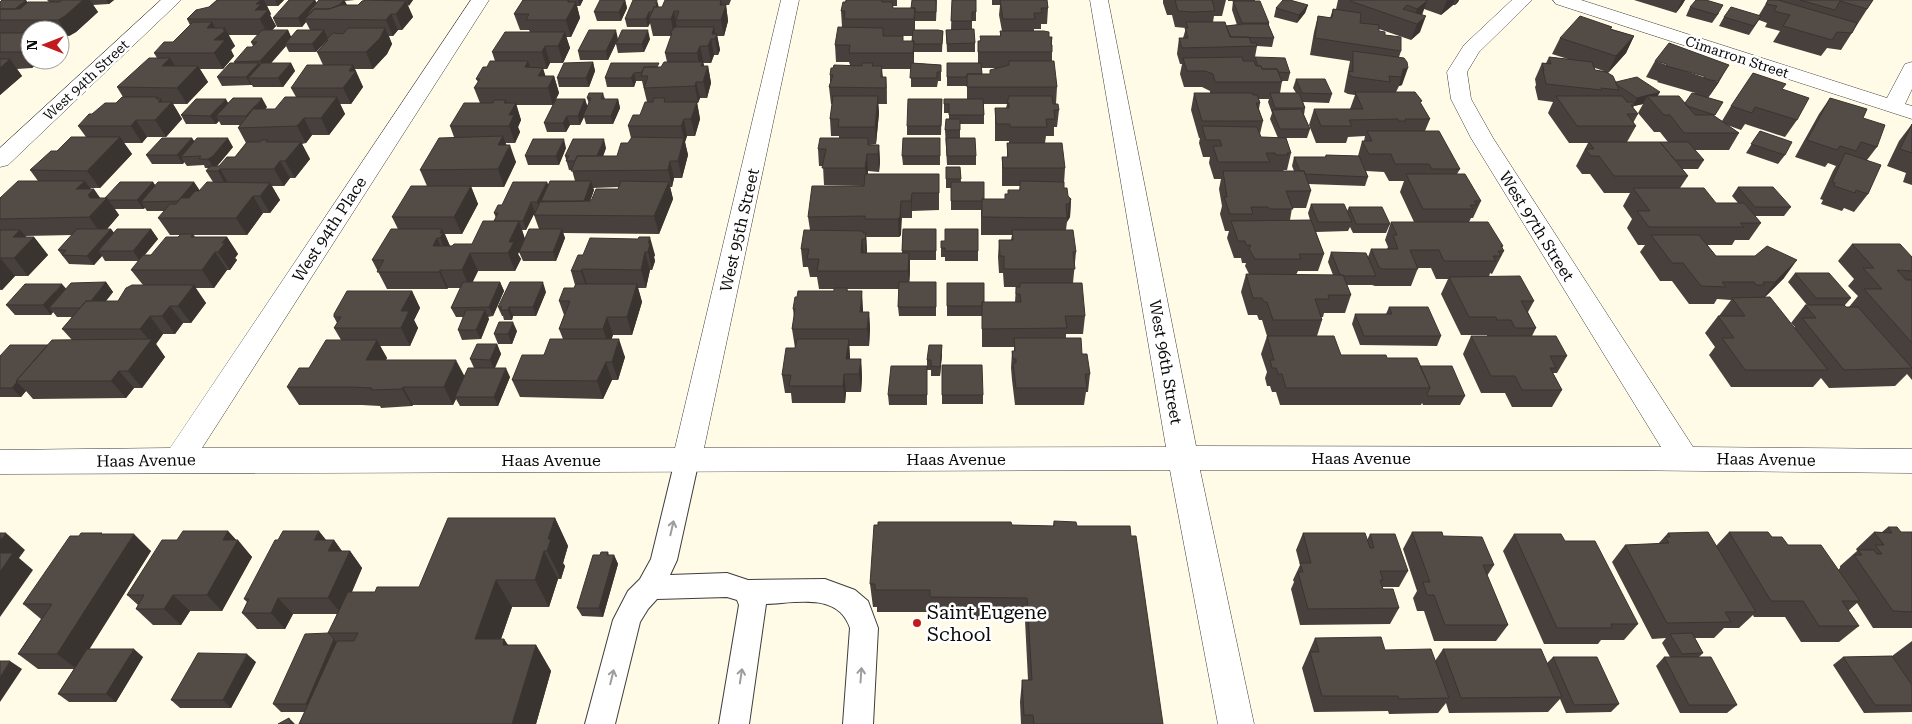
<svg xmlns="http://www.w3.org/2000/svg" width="1912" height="724" font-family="'Roboto Serif',serif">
	<rect width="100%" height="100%" fill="#fffbe7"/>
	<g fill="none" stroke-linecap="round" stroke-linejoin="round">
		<g stroke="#3d3d3d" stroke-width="2">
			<path id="service" d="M687,450L696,453L699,460L677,560L670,575L727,573L748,580L825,579L855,590L868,601L878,628L873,724H843L850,628C838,592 796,603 766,604L749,724H719L739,605L737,600L727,597L657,599L648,609L640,622L615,724H585L613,620L628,591L640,579L651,559L675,460L678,453Z"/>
		</g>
		<g stroke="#3d3d3d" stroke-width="1">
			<path id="minor" d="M161,0H181L8,165L0,167V148Z
				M471,0H489L202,448H675L781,0H799L704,448L1166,447L1090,0H1108L1196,446L1661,447L1471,138L1451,99L1447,72L1464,45L1512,0H1532L1479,52L1467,72L1471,99L1493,138L1693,447L1912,449V473L1607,470H1200L1254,724H1218L1170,470L0,474V450L170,448Z
				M1553,0H1581L1887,98L1905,64L1912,62V89L1905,104L1912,106V119L1556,4Z"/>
		</g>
		<use href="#service" fill="#fff" fill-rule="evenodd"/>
		<use href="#minor" fill="#fff" fill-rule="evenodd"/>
	</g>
	<path fill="#47403c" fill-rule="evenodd" d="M47,0H114L109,4L93,5L98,12L76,32L69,36H60V30H30V60H41L32,68L17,69L22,76L0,95V1L28,3L49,2Z
		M217,0H284L278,6H267L271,14L270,15L276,26L272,30H288L291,37L310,30L306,22L302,27H277L273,18L315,0L317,3L319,0H355L345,1L347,5H358L367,0H427H413L408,6L413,17L402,30H398L393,36H389L392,44L387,54L373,69H355L363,87L351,104H340L345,114L329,135H312L306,143L302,144L310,159L295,178H290L284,186H272L280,200L270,213H263L247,235H194L195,237H227L238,254L235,258L237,260L230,270H227L214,288H195L206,303L191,323H183L175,334H163L156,344L165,357L142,388H134L126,398L33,399L26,391L21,397H0V356L48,345L72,340L62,329L72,317H57L53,312L51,315H15L6,305L66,289L106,282L113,292L106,301H118L143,285L131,270L139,261H105L102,256L94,265L69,264L58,250L72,235L25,236L26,237H34L48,255L28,276H15L2,290H0V198L38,181L30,170L57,151L86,137L78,126L92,114L116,103L123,97L117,87L157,58L154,53L173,42L190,25L187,19L209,7ZM228,35H258L251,42L253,46L252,47L234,62L235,63L217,77L222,86L251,85H252L253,87H283L295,71L291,63H271L286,46L289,52H316L326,41L317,52L323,65L291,88L296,97L275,109H265L267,107L228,103L181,115L186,124H216L219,121L221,125H240L238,128L246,143L235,157L219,166H217L218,165L233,147L194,141L192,138L146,155L152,164H183L184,162L187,166L204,165L205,168H209L206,171L213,182L200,191L194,182L155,185L153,182L105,198H100L90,188H100L132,154L124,143H142L147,137H166L182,119L173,104H187L208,82L200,69H223L234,56L231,50L235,46ZM145,208L147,211H164L158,218L170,235H180L178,237L151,255H144L158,239L151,229L114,233L111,229H107L119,215L115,209H143Z
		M523,0H583L580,6H577L580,18L571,37H566L570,48L563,63H550L547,69H543L545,76H554L559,93L556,99H585L587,106L589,104L587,98L603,93L605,99H618L620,108L613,124H586L584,117L580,125H570L566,132H547L544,123L553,105H516L521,120L518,127L520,132L515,143H505L516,162L504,187H471L478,204L462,234H445L450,246L472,244L494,221L496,218L494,213L502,205L547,182L548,185L575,181L572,170H569L565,156L606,148L603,156H617L628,143L631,138L628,126L640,115L647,102L642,81H636L634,87H607L605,78L661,67L667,62L665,53L671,37V36H653L650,23L648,27H627L625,19L684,0H731L729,5H726L728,21L724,36H717L720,50L718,55H714L711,63H703L704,66H708L711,83L707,98H700L698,103H697L700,119L695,136H687L685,142L688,155L682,178H674L672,187H670L673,199L659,234L563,233L565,238L556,261H523L519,252L518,254L521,259L515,271H478L472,282H500L504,291L493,316L488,317L489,319L481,339L462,340L458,330L464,317H456L451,308L461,288H448L447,289H387L372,260L398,229L392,217L427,186L420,170L454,137L450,126L480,103L474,88L478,82L476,79L487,67L495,61L492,52L530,32L529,30H520L514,14ZM619,187L618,189L590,201L594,190L593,188ZM535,212L534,215L539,229L525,239L522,230H526Z
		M625,0L627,8L621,21H597L594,12Z
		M846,0H897V6H893V8H911L937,0L936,21H915V30L943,31L942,52H914V63L941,65V81H938L937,87H911V69H882L883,77H886L887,104H878L879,113L876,144H869L879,145L880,162L879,172L868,171V174H939V210L912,211V218H902L901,235L899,237H866V234L867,253H902L903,229H936V260H910V271L909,282H936V316H899L898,307L899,289H847L848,291L863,309V312H869L870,329L869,346H849L850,359H861L862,377L861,392H846L845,403H792L791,393H785L782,375L795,348L792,329L794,317L793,309L834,291V289H819L817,277H810L808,267H803L801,249L810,230L808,217L864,186L824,185L823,166H819L818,149L839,138V136H831L830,119L832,104H831L829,87L830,83V75L850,65L849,62H836L835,45L842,27L841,11ZM884,36H912V41H903V36Z
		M952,0H976V21H972V29L975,43V52H947L946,30H951Z
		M992,0H1047L1048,8L1047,24H1041V29H1034V31L1049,37H1052V61L1057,87L1056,104H1053L1059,110L1057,127H1054V136H1046L1045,143L1065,168L1064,184V188L1068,196L1071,199L1070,217L1067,222L1066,230L1076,252L1073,283L1085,316L1083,334H1066V338L1082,354L1090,374L1088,392H1086L1084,405H1015L1012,380L1011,368L1012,351H1014V347H982V316H947V283L984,302H1015L1016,287H1004L1003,273H999L998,257L999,240H1011L1012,235H981V210H951V188H946V167H960L961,182L984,199H1005V194H1008L1019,190L1020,186H1002V157H1007V143H1009V141H995V108H1006L1007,104H984V124H960V138L976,156V165H947L945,130L949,119V113H944V99H967V86H947V63H978V41L1000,36V31H1002L999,15L1000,5H992ZM982,68H995L990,74H982Z
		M1163,0H1226L1222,16H1214L1213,22L1226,26L1237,25L1232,10L1233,1L1269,23V26L1274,38L1272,47L1257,46L1255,57L1290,73L1288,81H1282L1280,93H1296L1293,88L1296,79L1332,94L1329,103L1303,102L1305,108L1304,115L1310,129L1307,138H1286L1291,153L1287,170H1284L1283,171H1294L1292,166L1294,157H1325L1326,155L1358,156L1362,141H1364L1365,136L1348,137L1346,143H1316L1309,125L1314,109H1350L1355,95L1348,94L1344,92L1350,61L1310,55L1314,32L1318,16L1330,18L1333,9H1336L1338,0H1459L1458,2L1455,5H1453L1441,15L1424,9L1422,15L1420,32L1411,40L1379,29V31L1385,35L1401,51L1399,57L1402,85L1399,86L1396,92L1421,104L1430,119L1425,131L1460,169L1457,174L1481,201L1473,218H1471L1469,222L1503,246L1502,248L1504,251L1492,274L1490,273L1489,277L1534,301L1528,312L1536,328L1532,336L1567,356L1557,373H1553L1562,390L1552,407H1512L1505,393H1481L1463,354L1471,336H1487V335H1461L1441,294L1448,279H1436L1431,268H1418L1411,286H1375L1372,285H1347L1351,295L1345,313H1324L1323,317H1321L1322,320L1317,336L1341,355L1387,358L1420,366L1465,396L1460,405H1423L1422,403L1421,405H1280L1276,392H1272L1270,386H1267L1265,378L1267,372L1261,354L1267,336L1262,320H1259L1257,315H1248L1241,292L1246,274H1249L1245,266L1246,263H1242L1241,258H1234L1227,238L1229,231H1225L1220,214L1222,206L1219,189L1221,179H1214L1209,163L1210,157H1203L1199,143L1200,138H1199L1191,110L1194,93H1210V91L1202,87H1184L1180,74L1182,64H1180L1177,54L1179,38H1183L1186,28L1175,27L1172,15H1167L1163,3ZM1259,99H1269L1268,102L1272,113L1270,119L1278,138L1261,137L1260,134L1263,121L1259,109L1260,103ZM1366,171L1384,172L1389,181H1404L1400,192L1414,222H1391L1385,240L1388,247L1387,249H1371L1368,257L1331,252L1328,262L1333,275H1296L1298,271H1318L1324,254L1316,232L1348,231L1350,227L1353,233H1386L1390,224L1349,207L1347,211L1311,204L1308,213L1310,220H1290L1292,208H1306L1311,191L1308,184L1365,186L1368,177Z
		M1228,0H1255V1H1228Z
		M1634,0H1685L1682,5L1676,13Z
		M1768,0H1873L1841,50L1827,48L1821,56L1773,42L1780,31L1765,27L1767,23L1759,20L1749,35L1719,26L1724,17L1759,15Z
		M1308,5L1305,13L1297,23L1274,17L1276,8Z
		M1690,7L1719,13L1712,23L1686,16Z
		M1612,27L1611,29L1634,36L1626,53L1608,73L1616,82L1658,96L1685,103L1695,93L1657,82L1658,81L1646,77L1655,61L1719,82L1708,98L1723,102L1714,116L1722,121L1731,106L1782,89L1797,120L1785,137L1745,124L1741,130L1727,125L1739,133L1729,150H1695L1704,160L1698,169H1682L1688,176L1680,188L1716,203H1738L1732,196L1738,187L1791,207L1784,216H1755L1761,223L1749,240H1735L1732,245H1707L1716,256L1784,278L1764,298L1794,328L1795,327L1791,323L1805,305H1807L1788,282L1795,273L1851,298L1845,305L1846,307H1850H1849L1858,296L1848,286L1854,279L1838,261L1852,244L1912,257V380L1907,374L1895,386L1829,388L1821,378L1813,387H1731L1709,355L1715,347L1705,333L1718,316H1719L1731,300L1717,299L1714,304H1689L1672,281H1660L1640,252L1645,245H1638L1627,228L1632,219L1623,206L1630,193H1604L1590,174H1582L1576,166L1588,143H1569L1548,113L1553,102L1538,100L1535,87L1536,85L1535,79L1542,63H1546L1549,57L1568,59L1552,54L1560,38ZM1595,68L1604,71L1595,70ZM1643,104L1638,113L1654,132H1660L1668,142H1627L1636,126L1633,123L1638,114L1633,108L1634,106Z
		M618,39L608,60H580L578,51Z
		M650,39L644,52L618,53L616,44Z
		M593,62L595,71L589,87H559L557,78Z
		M1830,98L1863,118L1877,147L1867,160L1868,194L1854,212L1844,208L1842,211L1821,204L1823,200L1820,199L1833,171L1836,166L1828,163L1825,167L1795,157L1819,114Z
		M942,99L941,135H907V126Z
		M1912,124V185L1903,182L1906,173L1887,166L1899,141Z
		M1760,131L1785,155L1778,164L1746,153Z
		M940,138V165H903L902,156Z
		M566,148L559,165H528L525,156Z
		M638,239L655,255L654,257L655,261L652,270H650L646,288H638L642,302L632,335H613L611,339L625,357L618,380H612L603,399L520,397L512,380L563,339L559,329L564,315L559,301L574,288L575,285L571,271L583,255Z
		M941,241L978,251V261H945V257H941Z
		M412,291L420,308L414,320L418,328L410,346H380L387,358L386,360L464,376L474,368L470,359L497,344L501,354L495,368L510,377L498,406H460L456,399L453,405H413L412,406L381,408L380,406L362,405H299L287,387L341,340L334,328L337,323L334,317Z
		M546,292L536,316H513L512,320H504L503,316H502L498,307Z
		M1389,307L1441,336L1437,346L1360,345L1352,324L1355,314H1386Z
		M517,331L512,344H498L494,334Z
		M942,354L940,376H931V370H927V405H889L888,395L927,366V360Z
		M942,365L983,395V404H942Z
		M555,518L568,546L563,563L565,566L561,579H558L549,607H512L501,639H504L508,645H536L551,671L536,724H299L305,712H281L273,704L329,633L337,614H293L285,629H257L242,613L247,602L244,599L327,540H334L342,551H350L362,568L352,592H375L419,587Z
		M1054,521L1077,526L1163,724H1021L1020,702L1022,680H1028L1025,620H931V612H877V607H873L870,584L1012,525L1053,526Z
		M1888,527L1901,532H1912V628H1873L1857,603L1848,611L1859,626L1839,642H1801L1785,617H1754L1753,615L1739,628H1724L1714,638H1695L1703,653L1699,657L1737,705L1727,713H1680L1656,666L1664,657H1670L1662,643L1666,638L1652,639L1612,562L1625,545L1658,544L1668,533L1716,546L1729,532L1772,537L1838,570L1840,568V566L1857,551L1856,549L1874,532H1882Z
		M228,531L252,557L222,611H190L181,625H153L136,609L138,605L127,595L177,540Z
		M1412,532L1443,536L1494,565L1487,576L1508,625L1496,641H1434L1424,611H1417L1413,598L1417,591L1403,549Z
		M1303,533L1367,540L1370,534L1408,571L1399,587H1382L1383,589L1399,608L1390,624L1300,625L1291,589L1294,582L1293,580L1300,565L1296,550Z
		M104,534L151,551L89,649L143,657L116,702H69L58,694L74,669H38L18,654L41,619L23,604L79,536Z
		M1514,534L1565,541L1638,624L1624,640H1601L1598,644H1544L1503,551Z
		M608,552L609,555H614L618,564L603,617L582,616L577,608L600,555Z
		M1315,638L1385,650L1435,661L1443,649L1547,663L1553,657L1619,704L1611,712L1566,713L1560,699L1548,712L1449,713L1446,703L1438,713L1389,714L1388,711L1314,712L1302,668Z
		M1912,641V712L1864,713L1833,665L1843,657L1892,656Z
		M256,662L231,708H180L171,700Z"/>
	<path fill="#3a3431" d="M26,0L32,8L12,11Z
		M83,0H90L98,12L76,32L69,36L58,20Z
		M106,0H114L109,4Z
		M261,0H264L271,14L270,15L276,26L268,35L255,10L256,4Z
		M275,0H284L278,6Z
		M315,0L319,8L308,13L310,17L305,19L306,22L302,27L298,18Z
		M344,0L348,8L333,13Z
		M407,0H413L409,6Z
		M568,0H569L572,9L576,2L580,18L571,37L566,20Z
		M578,0H583L580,6Z
		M625,0L627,8L621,21L619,12Z
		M657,0L659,8L653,12Z
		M721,0L723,12L726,5L728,21L724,36L721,20L720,5Z
		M1447,0H1455L1453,5L1441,15Z
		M1457,0H1459L1458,2L1455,5Z
		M1682,0H1685L1682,5L1676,13Z
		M406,1L413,17L402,30L396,14Z
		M1427,1L1421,17L1413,22L1417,9Z
		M1308,5L1305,13L1297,23L1299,15Z
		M915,8V36L914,19Z
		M674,11L677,28L674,36L671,19Z
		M649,12L650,19H649L650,23L648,27L646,19Z
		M391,14L398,30L393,36L386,20Z
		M1426,16L1420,32L1411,40L1417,24Z
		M212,22L219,35L225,28L235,46L231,50L234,56L223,69L214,53L207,28Z
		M51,25L55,30H46Z
		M714,27L716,36L717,34L720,50L718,55L715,39L712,34Z
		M385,28L392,44L387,54L373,69L366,52Z
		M288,30L292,39L285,44L286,46L265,70L260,61Z
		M324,30L328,39L326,40V41L316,52L312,44Z
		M616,30L618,39L608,60L606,51Z
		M648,30L650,39L644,52L642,44Z
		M565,32L570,48L563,63L558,46Z
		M1634,36L1626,53L1608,73L1616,56Z
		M711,39L714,55L711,63L708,46Z
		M914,41V69L913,53Z
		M30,43V60H41L32,68L20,52Z
		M545,46L550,63L547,69L542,52Z
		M700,46L706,75L708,66L711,83L707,98L697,53Z
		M170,58L180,74L162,66Z
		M10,59L22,76L0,95V68Z
		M528,61L534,78L525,67Z
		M593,62L595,71L589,87L586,78Z
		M259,63L263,72L248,78L252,85H251L246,77Z
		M291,63L295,71L283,87L278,78Z
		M353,65L363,87L351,104L343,88L349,71Z
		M1729,65L1719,82L1708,98L1718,81Z
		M198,66L208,82L187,104L177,88Z
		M543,68L548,84L538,76Z
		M1408,68L1402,85L1399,86L1401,77L1403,69Z
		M634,73L636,81L634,87L631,78Z
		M554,76L559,93L553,105L548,88Z
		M886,77L887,94V104L886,88Z
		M696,82L700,98L698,103L695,86Z
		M1660,92L1655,101L1647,96L1643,104L1634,106L1635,105H1633L1637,98Z
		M878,96L879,113L876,144L875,127Z
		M158,97L159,100L161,99L166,108L172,102L182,119L166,137L155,120L156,99Z
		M337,97L345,114L329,135L321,118Z
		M262,98L267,107L251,125L246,116Z
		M226,99L231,108L216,116L219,121L216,124L210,116Z
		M585,99L588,108L583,116L584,117L580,125L578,116Z
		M618,99L620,108L613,124L611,116Z
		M506,100L510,113L516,103L521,120L518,127L520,132L515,143L509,126L504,103Z
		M697,102L700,119L695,136L691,119Z
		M567,116L570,125L566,132L563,123Z
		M304,118L312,135L306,143L297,126Z
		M684,119L687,136L685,142L688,155L682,178L678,161L684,139L681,126Z
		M136,120L147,137L142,143L131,126Z
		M503,136L508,149L510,145L516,162L504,187L498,169V145Z
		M120,137L132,154L100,188L87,171Z
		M192,138L198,147L181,157L184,162L183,164L177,155Z
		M228,138L233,147L218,165L214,168L208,159Z
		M564,139L566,148L559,165L556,156Z
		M604,139L606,148L600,165L597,156Z
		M301,142L310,159L295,178L285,161Z
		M879,145L880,162L879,172L878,154Z
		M867,154L868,171L867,185L865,168Z
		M280,161L290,178L284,186L274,169Z
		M670,161L674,178L672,187L668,170Z
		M220,169L230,186L228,189L218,171Z
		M85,181L92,191L94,189L103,202L107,198L119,215L102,235L89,217L76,189Z
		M591,181L594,190L587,210L584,201Z
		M153,182L159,191L141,202L145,208L143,209L137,200Z
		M194,182L200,191L184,210L178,201Z
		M547,182L550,191L541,212L537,202Z
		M669,182L673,199L659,234L654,216Z
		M270,183L280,200L270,213L260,196Z
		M471,186L478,204L462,234L454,217Z
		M912,193V218L911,201Z
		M253,196L263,213L247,235L236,218Z
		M1071,199L1070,217L1067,222L1069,204Z
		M901,201V235L899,237L898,219Z
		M531,202L535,212L526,230L523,221Z
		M519,221L525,239L518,254L521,259L515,271L508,253L509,242Z
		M111,229L118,238L98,251L102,256L94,265L87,256Z
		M151,229L158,239L140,261L133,251Z
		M442,229L450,246L448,256L440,238V233Z
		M562,229L565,238L556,261L553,252Z
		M20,230L30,241L34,237L48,255L28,276L14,258L13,237Z
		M866,233L867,251L866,256L865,239Z
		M227,237L238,254L235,258L237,260L230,270L218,252L222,243Z
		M650,237L655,255L654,257L655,261L652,270L648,252V243Z
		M437,238L445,256L433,246Z
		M862,239L864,256L861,253Z
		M215,252L227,270L214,288L202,270Z
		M645,252L650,270L646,288L641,270Z
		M470,253L478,271L470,288L462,270Z
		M909,253L910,271L909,289L908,271Z
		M0,258L15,276L2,290L0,287Z
		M1797,260L1784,278L1762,300L1775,282Z
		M582,269L588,287L587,289L581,271Z
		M440,270L448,288L447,289L439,272Z
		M106,282L113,292L93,317L85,308Z
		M500,282L504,291L493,316L489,307Z
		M543,282L546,292L536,316L533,307Z
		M62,284L70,293L49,308L53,312L51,315L43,305Z
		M637,284L642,302L632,335L627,317Z
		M194,285L206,303L191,323L178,306Z
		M412,291L420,308L414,320L418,328L410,346L401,328V311Z
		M862,291L863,309L862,329L860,312Z
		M170,306L183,323L175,334L162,316Z
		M509,307L513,316L512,320L508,310Z
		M485,310L489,319L481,339L476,330Z
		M869,312L870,329L869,346L867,329Z
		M150,316L163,334L156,344L165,357L142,388L128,371L150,341L140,329Z
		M607,317L613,335L609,347L603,329Z
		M513,322L517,331L512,344L508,334Z
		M619,339L625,357L618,380L612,362Z
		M849,339L850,357L849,374L846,359Z
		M377,340L387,358L376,377L366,360Z
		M497,344L501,354L494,369L490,360Z
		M942,345V354L940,376V367Z
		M861,359L862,377L861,392L859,374Z
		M456,360L465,377L455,397L456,399L453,405L444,387Z
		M606,362L612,380L603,399L597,381Z
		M506,368L510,377L498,406L494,397Z
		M119,371L134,388L126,398L111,381Z
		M844,374L846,392L845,403L843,386Z
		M17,382L26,391L21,397L12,388Z
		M403,387L413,405L412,406L402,389Z
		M555,518L568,546L563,563L565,566L561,579L547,551L548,539Z
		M228,531L237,541L238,540L252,557L222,611L207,595L223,540Z
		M319,531L331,546L334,540L346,557L341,568L314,540Z
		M6,533L25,550L19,558L33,570L0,617V540Z
		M134,534L151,551L77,669L57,654Z
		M350,551L362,568L342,614L328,598Z
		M544,551L558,579L549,607L535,580Z
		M614,555L618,564L603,617L599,608Z
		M496,580L512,607L492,665L475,639Z
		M173,595L190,611L181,625L164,609Z
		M278,598L293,614L285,629L271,613Z
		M334,639L341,648L314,712L306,704Z
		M504,639L521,665L503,645Z
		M536,645L551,671L536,724H512Z
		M134,649L143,657L116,702L106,694Z
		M247,654L256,662L231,708L223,700Z
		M10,661L22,669L0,702V677Z
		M289,718L295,724H291Z"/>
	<path fill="#534b46" stroke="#3a3431" d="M2,0H26L15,9H0V2Z
		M62,0H83L65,16L58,20H0V9H20L28,2H59Z
		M217,0H261L256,4H261L255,10H268L260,19H187L196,10L209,7Z
		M289,0H315L298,18H273Z
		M319,0H344L339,5L329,9H314L311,13H308Z
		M367,0L406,1L396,14H391L386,20L305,19L314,9H329L341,5H358L362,1Z
		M523,0H568V2H576L566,20H526L529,14H514Z
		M600,0H625L619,12H594Z
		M633,0H657L652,12H649L646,19H625Z
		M665,0H721L720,5H726L721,20H676L679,11H674L671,19H649L654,7H662Z
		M846,0H882V2H892L893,8H915L914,19H844L845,11H841L843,2H846Z
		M912,0H936V12H915V8H911Z
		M952,0H976V12H972V21H951Z
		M1000,0H1047L1048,8H1041L1042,13H1034L1035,19H1003Z
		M1175,0H1212L1215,11L1193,12L1178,11Z
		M1283,0H1290L1308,5L1299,15L1276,8Z
		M1351,0H1425L1427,1L1417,9L1407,5L1403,9L1426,16L1417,24L1350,1Z
		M1696,0H1706L1723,5L1717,15L1690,7Z
		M1768,0H1778L1857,23L1852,33L1837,32L1832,40L1783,26L1790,15L1774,11L1777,6L1766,4Z
		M1800,0H1873L1867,9L1840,1L1835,10Z
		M1233,1H1260L1269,23H1242Z
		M1731,7L1761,16L1754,26L1724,17Z
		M1333,9L1361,13L1360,23L1379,25V31L1385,32V35L1401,37V51L1315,38L1318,16L1332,18Z
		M1580,16L1612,27L1610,29L1634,36L1616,56L1560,38Z
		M193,22H212L207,28H225L223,30H226L214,40H225L214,53H154L164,42H173Z
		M1186,22H1225L1230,37H1249L1251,43H1256L1257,46L1182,48L1179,38H1188L1185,28H1188Z
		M1243,24H1268L1274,38L1231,37L1226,26Z
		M31,25H51L46,30H30V43L20,52H0V33H22Z
		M675,27H714L712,34H717L715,39H711L708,46H700L697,53H665L672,33H670Z
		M838,27L883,28V36H903V41H914L913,53H849L850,45H835Z
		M348,28H385L380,38L366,52H317L328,40H326L333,33L343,34Z
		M974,29L975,43L947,44L946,30Z
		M262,30H288L260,61L234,62L247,47H252L257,42H251Z
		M297,30H324L312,44H285Z
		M589,30H616L606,51H578Z
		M622,30H648L642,44H616Z
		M913,30H938L943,31L942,44H914V41H912Z
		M1000,31H1044L1049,32V37H1052L1051,45H1052V52H978V41H981L980,36H1001Z
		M505,32H565L558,46H545L542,52H492Z
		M1669,43L1729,65L1718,81L1710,80L1704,78V76L1666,66L1667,64L1655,61Z
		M1353,51L1404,58L1407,62L1408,68L1403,69L1401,77L1389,76L1390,82L1353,77L1349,75V71L1353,72Z
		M1242,57L1243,61H1254L1256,66H1261L1262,69H1277L1282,82H1215L1213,74L1205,71H1187L1183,58Z
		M1255,57L1285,58L1290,73L1278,72L1277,69H1262L1261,66H1258Z
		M1549,57L1592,62L1595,70L1606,72L1613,76L1619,90L1601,88L1602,90L1546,84L1543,70L1544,71L1542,63L1551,64Z
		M149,58H170L162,66H198L177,88L117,87Z
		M0,59H10L0,68Z
		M490,61H528L525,67L543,68L538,76H554L548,88H474L480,79H476L483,67H487Z
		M1009,61H1054L1057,87H967V74H990V70L1009,65Z
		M593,62L586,78H557L564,63Z
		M664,62H703L701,66H708L703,82H696L695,86L644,88L648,76H641L644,67H661Z
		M230,63H259L246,77H217Z
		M262,63H291L278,78H248Z
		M611,63H659L657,67H644L642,72L634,73L631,78H605Z
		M862,63H873L872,66H882L881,77H886V88L829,87L833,75H830L831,68H833L834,65L862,66Z
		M911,63L941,65V72H937V78H910Z
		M947,63H981L982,74H967V77H947Z
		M307,65H353L349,71H356L343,88H291Z
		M1753,73L1786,84L1782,89L1809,98L1797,120L1755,107L1752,113L1731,106Z
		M1637,77L1660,92L1637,98L1616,84V82Z
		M1296,79H1325L1332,94L1302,93Z
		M1355,92H1415L1422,101L1420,102L1430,119H1405L1406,121H1399L1398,119L1349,120L1352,126H1321L1314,109H1363Z
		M589,93H603L601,99H618L611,116H583L591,98H587Z
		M1194,93H1252L1253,95H1257L1260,103H1256L1263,121H1202Z
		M1270,93H1299L1305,108H1275Z
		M1692,93L1723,102L1715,115L1687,106L1685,103Z
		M833,96H878L875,127H838L839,119H830Z
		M1009,96H1052L1053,104H1058L1059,110H1054L1055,119H1046L1047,127H1010V124H996L995,108H1009V103H1007Z
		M1556,96H1622L1627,102H1632L1635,105H1631L1638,114H1627L1636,126H1577Z
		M1647,96H1679L1695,115H1713L1739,133H1684L1670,115H1664Z
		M122,97H158L156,99H161L158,102H172L155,120H136L131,126H78L89,114H92L105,103H116Z
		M285,97H337L321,118H304L297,126L238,128L253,109H275Z
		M233,98H262L246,116H216Z
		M654,98H665L664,102H697L691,119H684L681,126H628L633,115H640L645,102H653Z
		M1830,98L1867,109L1863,118L1885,125L1877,147L1861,142L1856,151L1840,146L1837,150L1807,140Z
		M196,99H226L210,116L181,115Z
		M556,99H585L578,116H567L563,123H544Z
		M908,99H942L941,126H907Z
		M944,99H983L984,115H949V104H944Z
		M494,100H506L504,103H516L509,115H514L509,126H450L464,103H493Z
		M1301,109L1310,129H1280L1272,110Z
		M946,119H960V130H945Z
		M1912,124V153L1900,149Z
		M1202,126L1257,127L1261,137L1286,138L1291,153H1287L1288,155H1276L1275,153H1266L1270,162H1218L1213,146H1222L1220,140H1206Z
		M1367,131H1439L1460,169H1432L1429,164H1395L1391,154H1369L1362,141H1372Z
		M1760,131L1792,142L1785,155L1751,144Z
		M503,136L498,145H510L498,169L420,170L439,138Z
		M71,137H120L87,171L30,170L51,151H57Z
		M632,137L684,138L678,161H670L668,170L571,171L577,156H617L621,143H628Z
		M162,138H192L177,155H146Z
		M197,138H228L213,156L208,159H199L201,156L181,157Z
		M820,138H868V145H879L878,154H867L865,168H822L826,149H818Z
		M903,138H940V156H902Z
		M946,138H975L976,156H947Z
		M533,139H564L556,156H525Z
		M573,139H604L597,156H577L575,161H566L569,156H565Z
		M261,140H268L266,142H301L285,161H280L274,169H220L218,171H206L210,166H219L227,157H235L247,142H260Z
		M1589,142H1660L1688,176H1614L1599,156H1591L1585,149H1594Z
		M1660,142H1688L1704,160H1675Z
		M1007,143H1062L1065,168H1003L1002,157H1008Z
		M1845,153L1881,165L1868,194L1856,190L1855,193L1834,186L1835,183L1832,182Z
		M1326,155L1359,156L1368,177L1305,174L1304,171H1300L1294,157H1326Z
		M946,167H960L961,179H946Z
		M1223,171H1304L1311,191H1286L1293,209H1269L1268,207H1251L1253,214H1230L1224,197H1227Z
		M865,174H939V193H912L911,201H901L900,217L898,219H865V216L808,217L812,186H864Z
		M1406,174H1465L1481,201H1474L1477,205H1470L1473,209H1423Z
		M18,181H85L76,189H94L88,195L90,198H107L89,217L0,219V198Z
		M550,181H591L584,201H541Z
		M621,181L669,182L654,216L534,215L540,202L591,201L596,189H618Z
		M1020,181L1064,182V188H1067L1068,196L1071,199L1069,204H1066L1067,218L982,217V199H1005V194H1008V190H1020Z
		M120,182H153L137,200H108L107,198H105Z
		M158,182H194L178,201L141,202Z
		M207,182L270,183L260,196H253L236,218H158L170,204H176L181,198H189L195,191H199Z
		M513,182H547L537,202H531L523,221H494L498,213H494L498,205H502Z
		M951,182H984V199H982V201H951Z
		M411,186H471L454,217H392Z
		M1738,187H1773L1791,207H1755Z
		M1633,188H1704L1716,203H1744L1761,223H1740L1744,227H1649L1637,211H1650Z
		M1311,204H1344L1352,222H1318Z
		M1349,207H1382L1390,224H1356Z
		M1311,220L1324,254H1299L1301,259H1255L1249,249L1251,245H1246L1245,241H1238L1231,221Z
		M483,221H519L509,242H514L508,253H470L462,270H440L439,272H377L384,260H372L391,229H442L440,233H443L440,238H437L433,246H452L454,244H472Z
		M1391,222H1488L1503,246H1501L1504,251H1498L1501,256H1493L1496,261H1444L1439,250H1410L1418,269H1382L1379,267L1371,249H1398L1393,235H1397Z
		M77,229H111L87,256L62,255L66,250H58Z
		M117,229H151L133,251H98Z
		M529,229H562L553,252H519Z
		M903,229H936V251H902Z
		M945,229H978V251H945V248H941V241H945Z
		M0,230H20L13,237H34L14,258H0Z
		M804,230L863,231V233H866L865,239H862L861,253H909L908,271H817L819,259H807L809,249H801Z
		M1012,230H1073L1076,252H1073L1075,269H1004V256H1000L999,240H1013Z
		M181,234H193L191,237H227L222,243H225L218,252H215L202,270H131L143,255H151L166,237H178Z
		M1651,235H1699L1716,256H1755L1767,246L1797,260L1775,282H1763L1764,285H1756L1754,282H1722L1726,287L1701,286L1683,263H1672Z
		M639,237H650L648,243H650L648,252H645L641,270L582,269L581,271H571L578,255H583L590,238L638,239Z
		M1852,244H1900L1912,257V271L1897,270L1906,280H1912V343L1864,289H1882L1863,268H1874Z
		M1331,252L1366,253L1376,276H1344L1343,275H1340Z
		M1795,273H1829L1851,298H1816Z
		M1246,274L1343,275L1351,295H1328L1329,299H1315L1322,320H1273L1267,302H1264L1262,298H1253Z
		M1520,276L1534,301H1521L1536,328H1515L1511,320H1497L1496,317H1469L1449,277Z
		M106,282L91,301H86L80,308H49L71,283Z
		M463,282H500L489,307L451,308Z
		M510,282H543L533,307H509L508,310H500L502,307H498Z
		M899,282H936V307H898Z
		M947,283H984V302H982V306H947Z
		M1020,283H1082L1085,316H1065L1067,328L982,329V302H1021L1020,294H1016V287H1020Z
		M25,284H62L43,305H6Z
		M576,284H637L627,317H607L603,329H559L570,301H559L564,288H574Z
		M132,285H194L178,306H170L162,316H150L140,329H62L86,301H118L126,288Z
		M834,288H847V291H862L860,312H869L867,329H792L795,309H793L795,297H797L798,291H834Z
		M347,291H412L401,311H409L401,328H334L341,317H334V314Z
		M1770,297L1828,370H1745L1722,338H1734L1718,316H1745L1732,298Z
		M1805,305H1844L1846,307H1858L1912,368L1844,370L1802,318H1816Z
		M1389,307H1428L1441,336H1364L1355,314H1392Z
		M466,310H485L476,330H458Z
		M499,322H513L508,334H494Z
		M1267,336H1334L1341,355H1386L1387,358H1417L1430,388H1286L1282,374H1278L1276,368H1272L1270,360H1274Z
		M1471,336H1556L1567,356H1550L1556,368H1550L1562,390H1522L1515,376H1491Z
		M1014,338H1081L1082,354H1087L1090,374H1085L1087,388H1016L1013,363H1016V359H1013L1012,351H1015Z
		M152,339L128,371H119L111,381H16L52,340Z
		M550,339H619L612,362H606L597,381L512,380L522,355H544Z
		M797,339H849L846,359H861L859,374H844L843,386H789L791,375H782L786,348H795Z
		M326,340H377L366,360H456L444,387H403L402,389L371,390L372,388L351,387H287L299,368H309Z
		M477,344H497L490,360L470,359Z
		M10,345H48L16,381L17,382L12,388H0V356Z
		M929,345H942L940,367L931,366V360H927Z
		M942,365H982L983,395H942Z
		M891,366H927V395H888Z
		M1420,366H1452L1465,396H1428L1427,394L1430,388Z
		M468,368H506L494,397H455Z
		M448,518H555L548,539H551L547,551H544L535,580H496L475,639H504L503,645H536L512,724H299L337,641H354L358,633H328L348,592H375L377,587H419Z
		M1054,521L1076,522L1077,526H1130L1131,536H1136L1163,724H1034L1033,715H1024L1022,680H1032L1027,598L930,597V590H875V584H870L874,525H878V522H1011L1012,525L1054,526Z
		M1888,527H1897L1901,532H1912V612L1893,611L1854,555H1862L1858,550H1874L1877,554H1882L1875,545H1884L1874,532L1892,533Z
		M183,531H228L223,540H238L207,595H173L164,609H136L144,595H127L162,540H177Z
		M283,531H319L314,540H334L328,551H350L328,598H278L271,613H242L249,599H244L275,540H278Z
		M1412,532H1442L1443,536L1482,537L1494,565H1483L1508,625H1445L1434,595H1427L1423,582H1430Z
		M1708,532L1756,612H1725L1731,622L1667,623L1625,545L1669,543L1665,537H1670L1668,533Z
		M1729,532H1768L1772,537H1782L1788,545H1821L1860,601H1842L1859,626H1819L1803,601H1771Z
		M0,533H6L0,540Z
		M81,533H102L101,534H134L57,654H18L52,604H23L70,536H79Z
		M1303,533H1365L1370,548H1374L1370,534H1395L1408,571H1380L1383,580H1380L1383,589H1393L1399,608L1308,609L1298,572H1303L1300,563H1311Z
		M1514,534H1561L1565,541H1595L1638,624H1611L1612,628H1557Z
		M601,552H608L607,555H614L599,608H577L593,555H600Z
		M0,553H13L0,572Z
		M329,633L334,639L306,704H273L305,634Z
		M1692,633L1703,653L1682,654L1670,634Z
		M1381,637L1385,650L1431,649L1449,698L1399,699L1398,696H1322L1310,652H1319L1315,638Z
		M87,649H134L106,694H58Z
		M1443,649H1541L1562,697L1461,698Z
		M198,653L247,654L223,700H171Z
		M1892,656L1912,685V705H1875L1843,657Z
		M1553,657H1597L1619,704L1574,705Z
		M1664,657H1711L1737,705H1689Z
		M0,661H10L0,677Z
		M289,718L291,724H278Z"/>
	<defs><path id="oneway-shaft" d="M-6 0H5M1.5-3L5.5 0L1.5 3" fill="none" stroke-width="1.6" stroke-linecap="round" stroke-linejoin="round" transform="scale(1.25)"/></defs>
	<g stroke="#9d9d9d">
		<use href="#oneway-shaft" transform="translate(672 528) rotate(-77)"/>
		<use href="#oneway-shaft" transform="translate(861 675) rotate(-86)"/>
		<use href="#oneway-shaft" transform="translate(741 676) rotate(-81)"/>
		<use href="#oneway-shaft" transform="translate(612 677) rotate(-76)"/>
	</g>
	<circle fill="#c11b1e" stroke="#fff" stroke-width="2" cx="917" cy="623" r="5"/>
	<g text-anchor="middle" stroke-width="5" stroke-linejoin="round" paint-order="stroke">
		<g font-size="14" fill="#0a0a0a" stroke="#fff">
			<text transform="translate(1737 57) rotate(18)" y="5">Cimarron Street</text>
			<text transform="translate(86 80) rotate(-43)" y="5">West 94th Street</text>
		</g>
		<g font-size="16" fill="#0a0a0a" stroke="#fff">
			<text transform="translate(1537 226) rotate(58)" y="6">West 97th Street</text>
			<text transform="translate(329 229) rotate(-57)" y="6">West 94th Place</text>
			<text transform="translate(739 230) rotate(-77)" y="6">West 95th Street</text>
			<text transform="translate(1166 362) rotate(80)" y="6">West 96th Street</text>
			<text x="1361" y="464">Haas Avenue</text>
			<text x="956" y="465">Haas Avenue</text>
			<text transform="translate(1766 459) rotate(1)" y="6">Haas Avenue</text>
			<text transform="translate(146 460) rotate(-1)" y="6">Haas Avenue</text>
			<text x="551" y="466">Haas Avenue</text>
		</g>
		<g font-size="19" fill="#0a0a0a" stroke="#fff" text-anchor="start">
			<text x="927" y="619">Saint Eugene<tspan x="927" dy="22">School</tspan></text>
		</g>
	</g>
	<g transform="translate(45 45) rotate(270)"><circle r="24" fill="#ffffff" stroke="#9d9d9d"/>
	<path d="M0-4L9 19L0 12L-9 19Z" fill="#c11b1e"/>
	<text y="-8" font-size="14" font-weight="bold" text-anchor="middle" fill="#0a0a0a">N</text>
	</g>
</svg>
